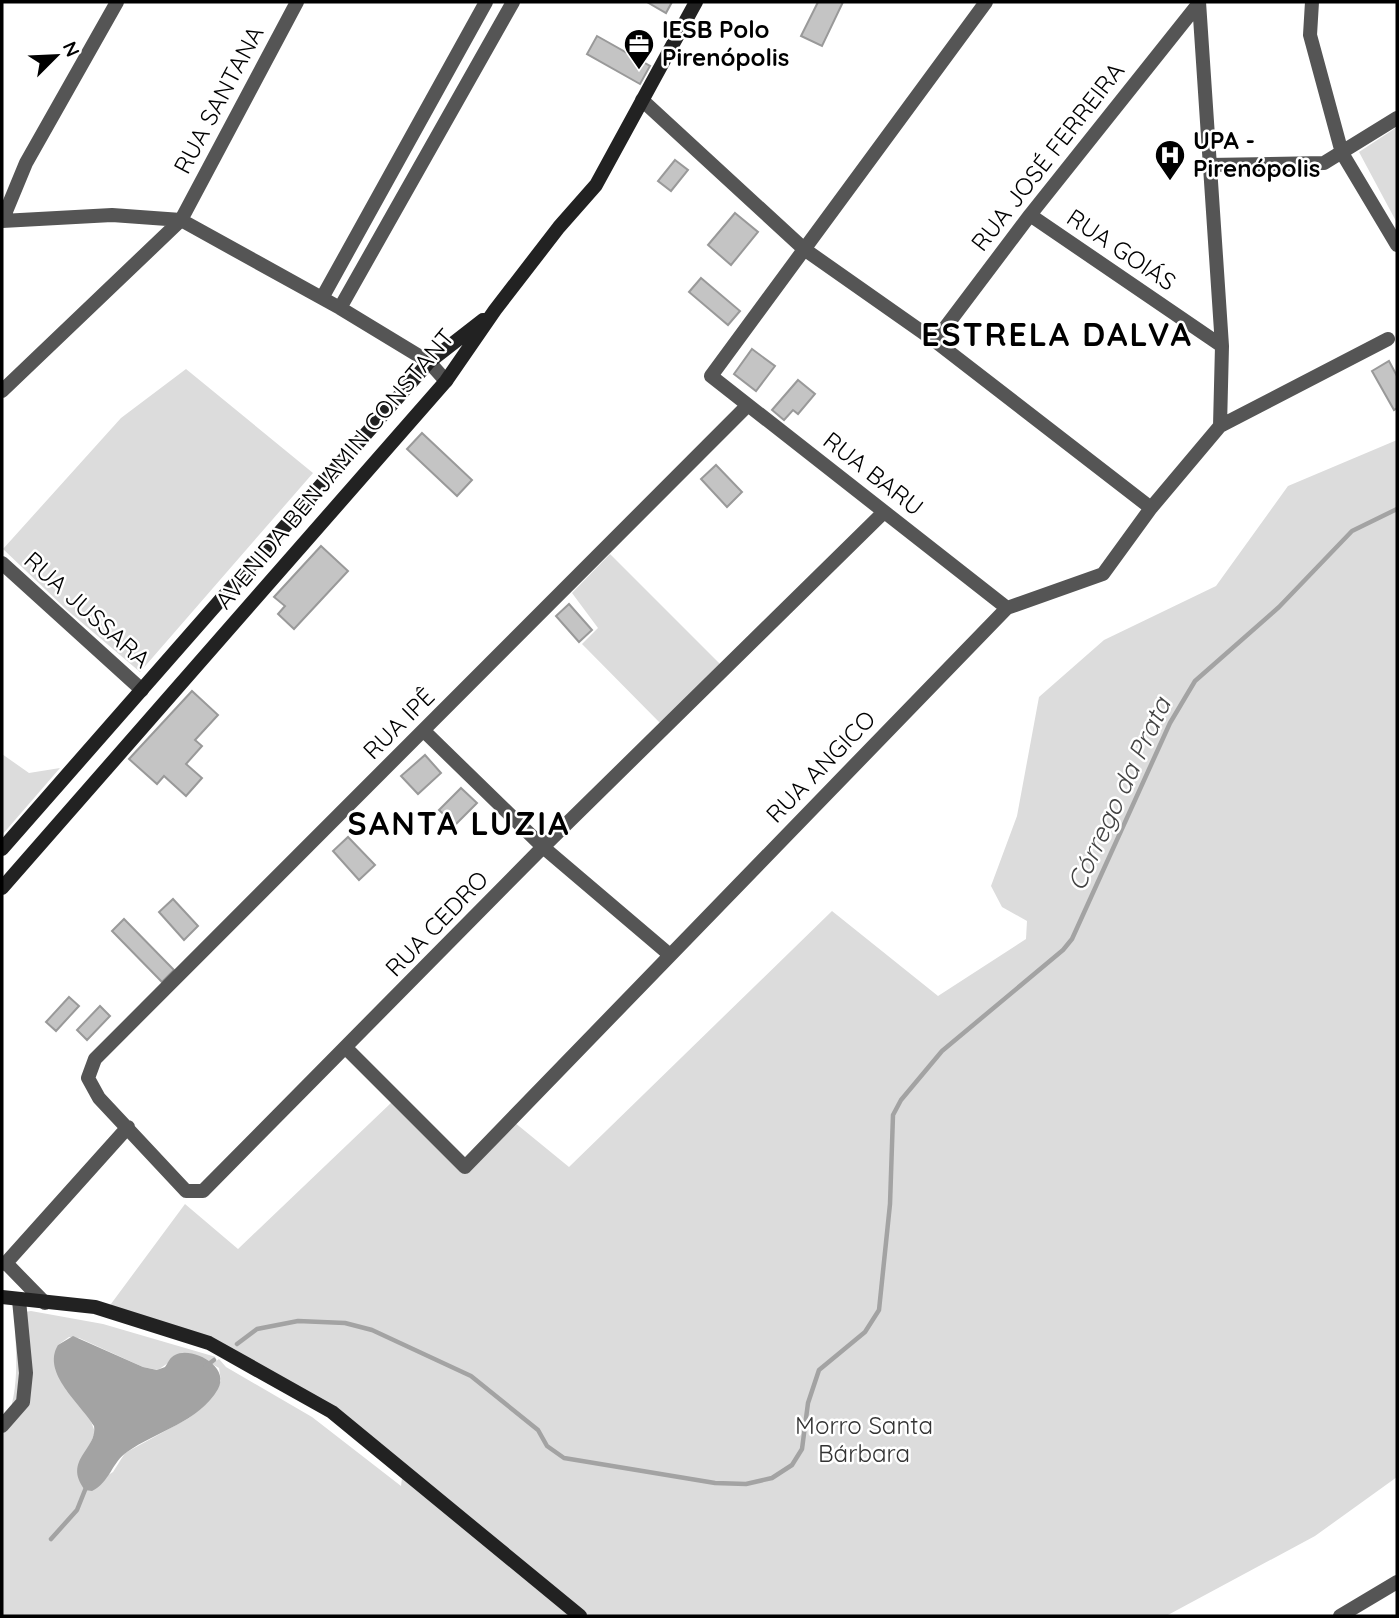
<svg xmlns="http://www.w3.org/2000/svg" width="1399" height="1618" font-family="Quicksand,sans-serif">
	<rect width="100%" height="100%" fill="#fff"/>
	<path fill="#dcdcdc" d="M1397,127V223L1359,152Z
		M186,369L313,473L140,672L67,610L3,549L121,418Z
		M1397,440V1477L1315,1536L1166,1616H2V1429C15,1407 17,1378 16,1352C16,1338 13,1325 19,1313L31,1311L103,1324L216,1357L209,1362L182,1353L158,1370L143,1367L79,1338L69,1337L58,1345L62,1383L90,1419L95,1432L78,1475L85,1490L113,1472L125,1453L189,1418L206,1404L221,1381L219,1368L212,1364L219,1359L226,1367L312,1417L401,1486L403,1470L332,1411L204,1338L108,1308L185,1204L238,1249L392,1102L466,1171L514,1122L569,1167L832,911L938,996L1026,939L1027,921L1002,907L991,886L1017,816L1039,697L1104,640L1216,586L1288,486Z
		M610,554L721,665L663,726L582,644L598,628L572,593Z
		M2,754L29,773L60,768L2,835Z"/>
	<path fill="#a3a3a3" d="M73,1336L143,1367L157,1370L165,1367C168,1363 170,1357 175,1355C191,1346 231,1366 218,1389C199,1422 157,1431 127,1452C112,1462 110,1482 92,1491L85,1490C62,1460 98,1449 94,1426C81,1404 41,1373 58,1345Z"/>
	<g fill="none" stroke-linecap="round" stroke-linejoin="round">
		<path stroke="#a3a3a3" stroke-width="4.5" d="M237,1344L257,1329L298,1321L345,1323L372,1330L471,1376L538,1430L547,1446L564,1458L715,1483L746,1484L772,1478L792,1465L802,1449L808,1403L819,1370L865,1332L879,1310L890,1204L893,1115L901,1100L942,1051L1063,950L1072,939L1170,723L1195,681L1279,607L1352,531L1397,509
			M206,1366L214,1360
			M51,1539L77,1510L87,1485"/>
	</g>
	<path fill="#c4c4c4" stroke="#999" stroke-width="2" d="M647,2H672L666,13Z
		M818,2H843L822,46L801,36Z
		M597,36L650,66L640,84L587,54Z
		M675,160L688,170L671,191L658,181Z
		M735,213L758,232L731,265L708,245Z
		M701,278L740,311L728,325L689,292Z
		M752,349L775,366L756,391L734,374Z
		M1389,361L1397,376V408L1394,410L1372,371Z
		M798,380L815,394L798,414L793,410L784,420L772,410Z
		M422,433L472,480L457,496L407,449Z
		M716,465L742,492L727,507L701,479Z
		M321,546L348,571L294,629L278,614L285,606L274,597Z
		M569,604L592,630L579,642L556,616Z
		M192,691L218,715L195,740L202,746L186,764L202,778L186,796L164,776L157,784L129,759Z
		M425,755L441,773L418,794L401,776Z
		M461,788L477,803L455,825L439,810Z
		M348,837L375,865L359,880L333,851Z
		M173,899L198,926L184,940L159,912Z
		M124,919L174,970L162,982L112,931Z
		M69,997L79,1006L56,1031L46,1022Z
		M100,1006L110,1016L87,1040L77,1030Z"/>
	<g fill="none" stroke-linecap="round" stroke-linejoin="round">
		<path stroke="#555" stroke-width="14" d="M117,2L26,163L2,221L112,215L181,220L340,308L429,362L446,381
			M986,2L711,376L1007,608
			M1199,2L1222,346L1220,426
			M1312,2L1310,35L1342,153L1397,245
			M642,100L804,249L935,341L1151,508
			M1209,165L1324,163L1397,118
			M1030,215L1222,346
			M322,298L486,2
			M340,308L513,2
			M935,341L1030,215L1199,3
			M2,391L181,220L297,2
			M748,405L95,1059L88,1078L99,1098L186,1191H203L543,847L884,512
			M2,563L142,690
			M424,731L543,847L670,955
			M347,1049L465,1167L1007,608L1103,574L1151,508L1220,426L1388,339
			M6,1263L45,1303
			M2,1264L6,1263L128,1127
			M2,1426L23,1402L26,1373L19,1300
			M1340,1616L1397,1582"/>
		<path stroke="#222" stroke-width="14" d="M2,849L429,362L483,320
			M2,888L446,381L495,310L559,227L596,185L696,2
			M2,1297L95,1307L209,1343L332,1412L580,1616"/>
	</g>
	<defs>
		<g id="office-pin" transform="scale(1.575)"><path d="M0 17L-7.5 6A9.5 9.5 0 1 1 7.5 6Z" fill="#000" stroke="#fff"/><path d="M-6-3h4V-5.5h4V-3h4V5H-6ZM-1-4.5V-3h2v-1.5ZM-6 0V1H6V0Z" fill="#fff"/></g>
		<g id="hospital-pin" transform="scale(1.575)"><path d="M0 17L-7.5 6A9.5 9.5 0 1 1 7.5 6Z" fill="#000" stroke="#fff"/><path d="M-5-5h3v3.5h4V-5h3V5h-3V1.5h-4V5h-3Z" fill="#fff"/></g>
	</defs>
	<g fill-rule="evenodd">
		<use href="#office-pin" x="639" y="44"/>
		<use href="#hospital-pin" x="1170" y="155"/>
	</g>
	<g text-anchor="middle" stroke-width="5" stroke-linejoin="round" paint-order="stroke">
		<g font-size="24" font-weight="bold" fill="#000" stroke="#fff" text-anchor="start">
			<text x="662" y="38">IESB Polo<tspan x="662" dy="28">Pirenópolis</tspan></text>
			<text x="1193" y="149">UPA -<tspan x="1193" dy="28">Pirenópolis</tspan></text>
		</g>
		<g font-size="24" fill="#000" stroke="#fff">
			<text transform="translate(219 100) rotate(-62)" y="8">RUA SANTANA</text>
			<text transform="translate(1048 157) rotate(-52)" y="8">RUA JOSÉ FERREIRA</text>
			<text transform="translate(1121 250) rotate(34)" y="8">RUA GOIÁS</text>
			<text transform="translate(335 469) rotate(-50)" y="8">AVENIDA BENJAMIN CONSTANT</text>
			<text transform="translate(873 474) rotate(38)" y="8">RUA BARU</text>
			<text transform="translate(87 610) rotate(42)" y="8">RUA JUSSARA</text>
			<text transform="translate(399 724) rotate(-45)" y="8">RUA IPÊ</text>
			<text transform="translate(821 767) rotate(-46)" y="8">RUA ANGICO</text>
			<text transform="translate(437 924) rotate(-46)" y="8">RUA CEDRO</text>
		</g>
		<g font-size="24" fill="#333" stroke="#fff">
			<text x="864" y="1434">Morro Santa<tspan x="864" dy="28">Bárbara</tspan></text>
		</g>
		<g font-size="26" font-style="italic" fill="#444" stroke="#fff">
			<text transform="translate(1119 794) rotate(-65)" y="9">Córrego da Prata</text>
		</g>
		<g font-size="32" font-weight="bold" letter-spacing="2" fill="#000" stroke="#fff">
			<text x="1057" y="346">ESTRELA DALVA</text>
			<text x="459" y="835">SANTA LUZIA</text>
		</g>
	</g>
	<rect width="1399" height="1618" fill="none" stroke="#000000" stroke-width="7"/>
	<g transform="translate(56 56) rotate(66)" stroke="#ffffff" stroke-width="5" paint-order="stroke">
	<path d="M0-5L12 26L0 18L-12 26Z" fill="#000000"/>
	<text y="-10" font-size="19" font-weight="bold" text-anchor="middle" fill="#000000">N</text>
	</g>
</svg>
